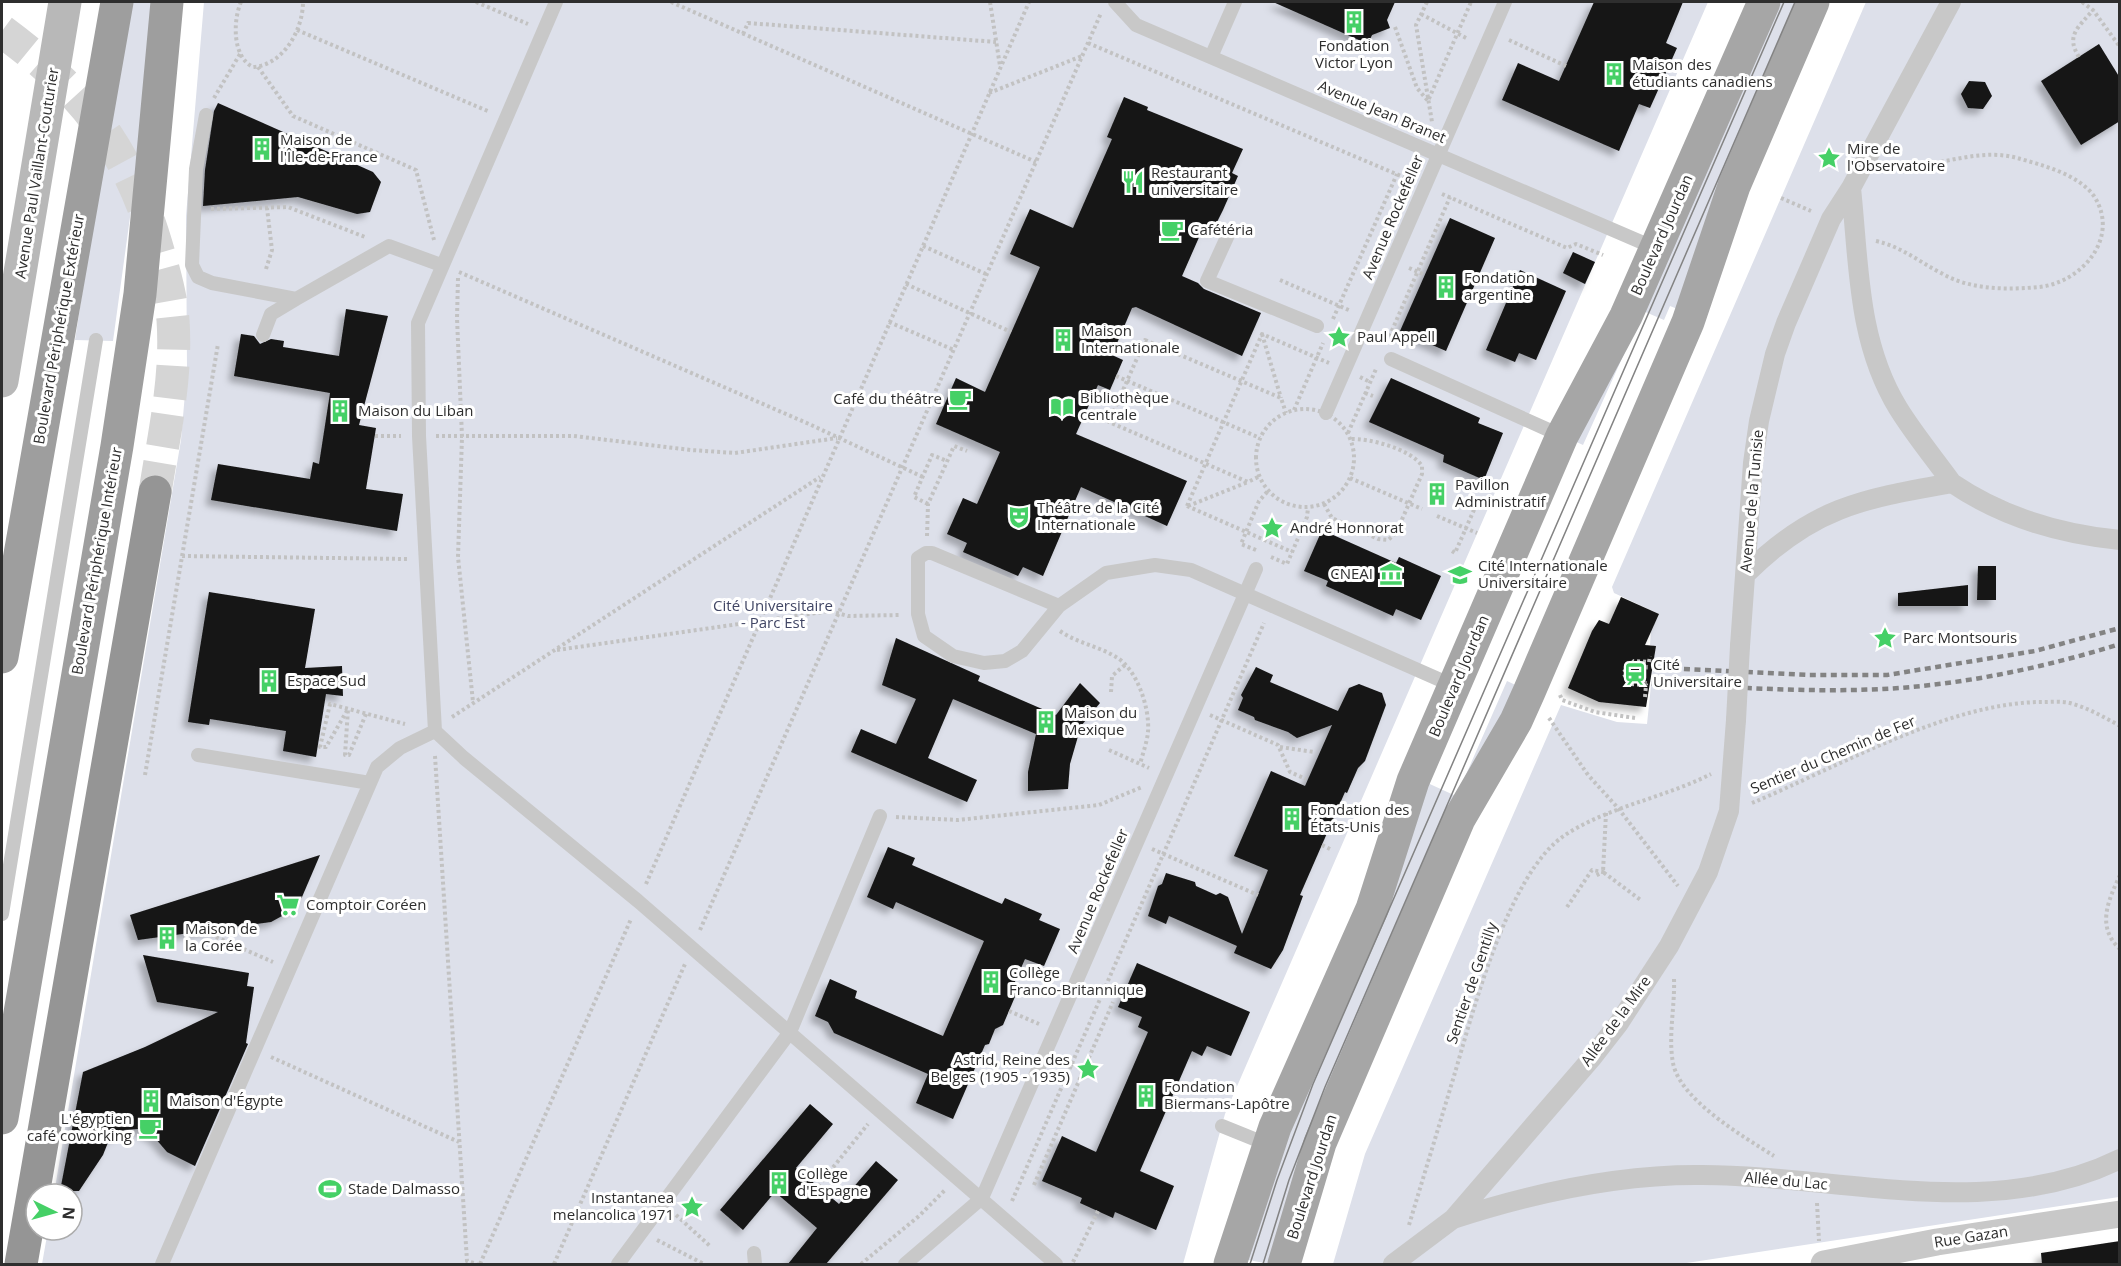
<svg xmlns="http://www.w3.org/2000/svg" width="2121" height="1266" font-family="'Open Sans',sans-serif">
	<defs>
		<filter id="shadow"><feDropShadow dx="-5.5" dy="5.5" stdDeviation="3" flood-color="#0004"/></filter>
	</defs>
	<rect width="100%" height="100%" fill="#fff"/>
	<path fill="#dde0ea" d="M133,2H153L138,159L113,341L75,340L113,93Z
		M204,2H1708L1225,1114L1183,1264H42L48,1230H72V1194H54L181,440L187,370L186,216Z
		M1777,2H1802L1685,312L1670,306L1664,320L1643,311Z
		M1866,2H2119V1197L1680,1264H1333L1365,1154L1561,705L1617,722L1647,724L1655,647L1650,645L1651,631L1659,614L1614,593L1612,587Z
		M1633,334L1583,445L1568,438Z
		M1507,681L1522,688L1457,795Z
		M1421,780L1456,796L1270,1264L1243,1259Z"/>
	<path fill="#151515" filter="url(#shadow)" d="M1273,2H1395L1387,20L1390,28L1372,35L1368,44Z
		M1594,2H1683L1666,43L1677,48L1650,108L1639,104L1619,151L1502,100L1518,63L1559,81Z
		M2099,44L2120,78V121L2081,145L2041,81Z
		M1969,81L1985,82L1992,96L1983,109L1968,108L1961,94Z
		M1124,97L1148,107L1147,110L1243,149L1232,173L1238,176L1223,210L1213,230L1204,226L1182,276L1198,283L1204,289L1261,313L1242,356L1136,307L1132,308L1112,355L1123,360L1110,390L1098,385L1076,434L1187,481L1167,526L1081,487L1043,576L1023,567L1018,576L963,552L967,543L947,534L963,498L977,504L1000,452L936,424L956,378L985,392L1040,267L1010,254L1030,209L1073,228L1112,139L1107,137Z
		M218,103L373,172L381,182L370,212L357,214L298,197L203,206L205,170L214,111Z
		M1450,218L1495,238L1446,351L1400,331Z
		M1573,252L1595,262L1585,284L1563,273Z
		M1520,270L1566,291L1536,360L1519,353L1515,362L1486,350Z
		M346,309L388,316L359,425L376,428L366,489L403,494L397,531L211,500L218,464L310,479L313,462L319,464L330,393L234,376L241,334L254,336L260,344L271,339L284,341L283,347L339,356Z
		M1391,378L1480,418L1478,423L1503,433L1484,480L1443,462L1444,455L1369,422Z
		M1322,530L1396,563L1399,557L1441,576L1421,620L1396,609L1393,616L1326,586L1328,581L1304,571Z
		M1978,566H1996V600H1977Z
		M1968,585V606H1898V593Z
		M209,592L315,609L305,668L342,666L343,696L326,694L316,757L283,751L286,731L210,719L209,725L188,722Z
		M1621,597L1659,614L1645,645L1656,646L1646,707L1599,702L1568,688L1592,631L1599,620L1609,624Z
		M896,638L980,676L978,681L1056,715L1080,683L1100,703L1081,726L1070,764L1068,789L1028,791V772L1036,734L953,699L928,758L977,780L967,802L851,752L861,729L896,744L916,699L882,685Z
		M1256,667L1273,675L1270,682L1338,711L1349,688L1359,684L1382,693L1386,705L1365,761L1358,768L1347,793L1345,792L1300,895L1303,896L1283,950L1271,969L1234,953L1237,946L1169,916L1166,924L1148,916L1158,886L1162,884L1166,873L1195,882L1196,886L1216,895L1220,893L1228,897L1242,934L1268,870L1234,856L1271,771L1305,786L1332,725L1297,738L1288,732L1255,720L1254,717L1238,710L1243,698L1241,695Z
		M888,847L915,858L912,865L1002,904L1005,898L1042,914L1039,920L1060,929L1044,966L1025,959L1014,984L1017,992L1003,1025L995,1029L989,1044L985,1045L953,1119L916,1103L928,1074L834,1033L828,1022L815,1016L830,979L857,991L855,998L943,1036L984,941L896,902L893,909L867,897Z
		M320,855L302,897L293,910L271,922L138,940L130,915Z
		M143,955L249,973L247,986L254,987L246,1043L248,1044L195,1166L167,1152L155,1138L138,1129L124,1130L109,1140L103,1155L79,1191H60L83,1072L145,1047L218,1012L157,1002Z
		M1137,963L1250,1012L1231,1056L1207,1046L1202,1056L1192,1051L1140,1171L1174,1186L1156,1230L1115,1212L1113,1218L1080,1203L1082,1198L1042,1181L1062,1136L1096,1152L1148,1032L1138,1027L1142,1017L1118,1007Z
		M810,1104L833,1124L796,1168L839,1204L876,1161L898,1180L826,1264H788L817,1228L775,1192L743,1230L720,1210Z
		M2120,1241V1264H2042L2041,1253Z"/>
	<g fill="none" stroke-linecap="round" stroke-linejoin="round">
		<path stroke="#d5d5d5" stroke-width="33" stroke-dasharray="33 16" stroke-linecap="butt" d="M2,31C83,91 127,147 156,244C163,268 171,295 173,320C177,377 164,435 155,492"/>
		<path stroke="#c2c2c2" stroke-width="4" stroke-dasharray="3 3" stroke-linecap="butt" d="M241,2C233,20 232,57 253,67C284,65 303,29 303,2
			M476,2L528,24
			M671,2L1036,162
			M990,2L1000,66
			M1427,2L1416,25L1432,122
			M2082,2L2093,10L2120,47
			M1421,14L1468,39
			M1395,27L1417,88L1428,101L1471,2
			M297,30L490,112
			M743,34L748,23L996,42
			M1509,40L1566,66
			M1088,43L1408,179
			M2079,57C2065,35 2079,27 2093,10
			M258,67L293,116L416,170L434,240
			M989,93L1082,56
			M214,98L240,54
			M1442,194L1567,248L1576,244L1603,255
			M1781,198L1811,211
			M211,209L288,207L365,237
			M1876,241C1902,247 1918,261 1941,273C1970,290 2006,290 2039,287C2081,283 2121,238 2094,196C2078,174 2042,165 2017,158C1973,146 1932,172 1887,165
			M923,246L986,274
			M1409,268L1425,275
			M266,269L272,250L267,208
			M459,272L809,424L923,477
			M458,278L457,318L462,437L458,557L473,702
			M1280,280L1351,311
			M906,284L1011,332
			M1333,319L1397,174
			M889,322L954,350
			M1262,334L1281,398
			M1387,342L1450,197
			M1116,376L1260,438
			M1360,377L1370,382
			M1365,393L1373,396
			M1256 458a49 49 0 1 1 98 0a49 49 0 1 1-98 0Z
			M1294,410L1323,343
			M1348,433L1376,369
			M375,436H401
			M436,436H574L691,450L735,453L837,438
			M1258,477L1248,482L1109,422L1145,340L1281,398L1286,413
			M1350,478L1422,509
			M928,504L914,497L932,455L947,461
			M1324,504L1332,518L1378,539L1388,540L1396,533L1422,474V466C1411,449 1369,438 1350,439
			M1187,506L1262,334L1329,363
			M1187,506L1292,552
			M1188,506L1248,482
			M1437,516L1477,533
			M927,536L928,504L954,446L967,451
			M1256,550L1241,544L1259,501L1268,491
			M1452,551L1455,553L1477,503L1474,502
			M182,556L407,559
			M1271,557L1287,564L1307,517L1308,508
			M1060,631C1077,643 1098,646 1116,657C1137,669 1150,708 1148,732C1147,742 1143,753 1140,764
			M557,650L830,611L848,616L900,615
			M1111,692L1112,676L1126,664
			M1560,695L1562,700L1595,712L1635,718
			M1645,697L1646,685L1631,684L1623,673L1634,661L1649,662L1650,656
			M366,714L349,755H345L348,709L326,747H320L330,704L405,724
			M1210,715L1278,745L1290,772L1306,779
			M452,717L820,477
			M1549,718L1588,775L1618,808L1678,886
			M1280,747L1314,752
			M1109,750L1149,768
			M435,756L467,1261L477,1264
			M145,775L218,344
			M1752,803C1838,767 1949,702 2043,702C2052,702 2062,701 2070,703C2088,708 2104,717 2120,726
			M1606,813L1603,872L1642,901
			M896,817L958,820L1099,805L1142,787
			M1322,845L1330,849
			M1152,849L1258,895
			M2120,875C2108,901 2096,927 2120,949
			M646,884L1029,2
			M1567,907L1592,870L1603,872L1595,876
			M700,930L1101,13
			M205,932L273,962
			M1674,979C1675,1007 1668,1036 1673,1063C1680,1100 1744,1137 1774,1156
			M1009,1011L1039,1024
			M271,1057L459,1142
			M1060,1059L1083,1069
			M1034,1185L1113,1002
			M818,1186L868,1124
			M1012,1201L1264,623
			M1817,1203L1819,1241
			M676,1215L711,1247
			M1409,1225C1424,1175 1439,1126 1454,1076C1473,1012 1508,873 1565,835C1610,806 1664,798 1711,774
			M657,1240L704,1264
			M1073,1262L1098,1211
			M480,1264L631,919
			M554,1264L685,964
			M861,1264L919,1216L945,1190"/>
		<path stroke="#c8c8c8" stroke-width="14" d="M556,2L418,323L419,436L435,731L464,758L638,901L1056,1264
			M1115,2L1136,25L1655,248
			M1211,57L1235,2
			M206,115L196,169L192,265L198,277L212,283L296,299L389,246L441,265
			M1228,235L1207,281L1317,326
			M263,335L271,314L296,299
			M1391,359L1562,436
			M1326,413L1505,2
			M1059,606L932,553H926L918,558V614L924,636L953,656L984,663L1005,661L1022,651L1059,606L1106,573L1155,565L1191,570L1454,686
			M198,755L370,783
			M2,914L96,340
			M1222,1126L1269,1145
			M754,1253L755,1264
			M162,1264L377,767L400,748L435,731
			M618,1264L790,1032L880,816
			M905,1264L982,1198L1256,569"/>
		<path stroke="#c8c8c8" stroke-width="20" d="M1851,188C1859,263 1857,341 1898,408C1914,434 1934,458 1952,483
			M1746,574C1813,507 1862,499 1952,483C2002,517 2059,534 2120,540
			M1740,646L1753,463L1759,421L1775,354L1786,323L1831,219L1851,188L1951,2
			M1453,1219C1533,1193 1617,1174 1702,1175C1839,1175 1990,1223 2120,1159
			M1393,1264L1453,1219L1591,1059L1619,1023L1669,946L1708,872L1729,811L1736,720"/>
		<path stroke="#c8c8c8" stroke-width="27" d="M1824,1264L1937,1242L2120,1214"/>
		<path stroke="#b8b8b8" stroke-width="33" d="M2,381L65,2"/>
		<path stroke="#a6a6a6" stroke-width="33" d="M1230,1264L1275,1127L1372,909L1413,781L1562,436L1626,316L1764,2
			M1284,1264L1320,1143L1459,819L1516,721L1529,692L1688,322L1734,186L1813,2"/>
		<path stroke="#9e9e9e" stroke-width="33" d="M2,657L117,2
			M2,1118L117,446L140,294L167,2"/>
		<path stroke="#959595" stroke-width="33" d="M21,1264L155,492"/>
		<path stroke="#838383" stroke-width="1.5" d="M1250,1264L1277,1180L1313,1084L1784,2
			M1263,1264L1289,1180L1325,1087L1795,2"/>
		<path stroke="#838383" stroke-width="4.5" stroke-dasharray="6 4.5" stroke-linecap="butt" d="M1642,667L1808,675H1887L2035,651L2120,628
			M1641,683C1721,686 1802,693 1882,689C1962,685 2043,668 2120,644"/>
		<path stroke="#c8c8c8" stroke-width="20" d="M1736,720L1740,646"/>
	</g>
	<defs>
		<g id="building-bare" transform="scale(1.8)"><path d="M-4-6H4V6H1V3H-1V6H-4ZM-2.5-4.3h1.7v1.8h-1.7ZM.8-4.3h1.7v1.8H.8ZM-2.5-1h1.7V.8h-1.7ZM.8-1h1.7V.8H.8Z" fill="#45d066" stroke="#fff" stroke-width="2.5" paint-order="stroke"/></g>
		<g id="sight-bare" transform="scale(1.8)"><path d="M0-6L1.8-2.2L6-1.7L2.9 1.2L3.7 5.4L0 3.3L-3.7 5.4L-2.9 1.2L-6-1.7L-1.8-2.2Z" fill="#45d066" stroke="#fff" stroke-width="2.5" paint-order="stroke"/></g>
		<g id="restaurant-bare" transform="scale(1.8)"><path d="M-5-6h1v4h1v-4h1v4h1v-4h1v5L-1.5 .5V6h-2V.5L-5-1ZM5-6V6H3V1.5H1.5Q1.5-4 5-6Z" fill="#45d066" stroke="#fff" stroke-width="2.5" paint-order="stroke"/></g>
		<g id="cafe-bare" transform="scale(1.8)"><path d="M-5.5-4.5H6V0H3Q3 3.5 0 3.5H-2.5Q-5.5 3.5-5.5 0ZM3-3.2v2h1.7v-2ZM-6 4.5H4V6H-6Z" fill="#45d066" stroke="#fff" stroke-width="2.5" paint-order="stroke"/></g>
		<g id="library-bare" transform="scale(1.8)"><path d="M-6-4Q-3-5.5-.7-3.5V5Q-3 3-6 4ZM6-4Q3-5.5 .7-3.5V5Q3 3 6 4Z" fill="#45d066" stroke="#fff" stroke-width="2.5" paint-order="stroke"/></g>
		<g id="theatre-bare" transform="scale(1.8)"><path d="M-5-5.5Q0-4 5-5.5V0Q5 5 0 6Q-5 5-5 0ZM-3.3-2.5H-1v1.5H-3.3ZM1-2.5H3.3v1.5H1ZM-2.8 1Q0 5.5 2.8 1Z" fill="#45d066" stroke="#fff" stroke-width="2.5" paint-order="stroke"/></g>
		<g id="museum-bare" transform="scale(1.8)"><path d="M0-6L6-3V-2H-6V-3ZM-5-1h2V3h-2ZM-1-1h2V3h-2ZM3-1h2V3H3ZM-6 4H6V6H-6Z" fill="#45d066" stroke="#fff" stroke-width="2.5" paint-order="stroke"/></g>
		<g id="university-bare" transform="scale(1.8)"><path d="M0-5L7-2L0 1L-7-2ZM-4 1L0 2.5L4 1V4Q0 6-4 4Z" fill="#45d066" stroke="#fff" stroke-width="2.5" paint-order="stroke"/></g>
		<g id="station-bare" transform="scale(1.8)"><path d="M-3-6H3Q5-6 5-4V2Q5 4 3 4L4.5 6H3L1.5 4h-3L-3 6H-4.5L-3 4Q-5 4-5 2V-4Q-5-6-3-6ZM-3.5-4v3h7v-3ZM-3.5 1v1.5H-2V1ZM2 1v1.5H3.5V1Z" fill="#45d066" stroke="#fff" stroke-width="2.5" paint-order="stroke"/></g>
		<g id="supermarket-bare" transform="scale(1.8)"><path d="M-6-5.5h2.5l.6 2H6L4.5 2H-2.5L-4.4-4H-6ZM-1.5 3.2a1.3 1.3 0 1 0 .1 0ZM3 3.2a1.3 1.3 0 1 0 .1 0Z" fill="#45d066" stroke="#fff" stroke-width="2.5" paint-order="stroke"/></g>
		<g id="stadium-bare" transform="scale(1.8)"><path d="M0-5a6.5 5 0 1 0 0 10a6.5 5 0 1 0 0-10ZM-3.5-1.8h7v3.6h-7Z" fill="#45d066" stroke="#fff" stroke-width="2.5" paint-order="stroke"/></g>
	</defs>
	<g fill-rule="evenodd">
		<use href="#building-bare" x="1354" y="22"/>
		<use href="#building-bare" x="1614" y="74"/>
		<use href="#building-bare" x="262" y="149"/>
		<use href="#sight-bare" x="1829" y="158"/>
		<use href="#restaurant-bare" x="1133" y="182"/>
		<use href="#cafe-bare" x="1172" y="230"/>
		<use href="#building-bare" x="1446" y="287"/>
		<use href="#sight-bare" x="1339" y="337"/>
		<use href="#building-bare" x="1063" y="340"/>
		<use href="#cafe-bare" x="960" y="399"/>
		<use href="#library-bare" x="1062" y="407"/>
		<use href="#building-bare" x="340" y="411"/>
		<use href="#building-bare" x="1437" y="494"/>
		<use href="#theatre-bare" x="1019" y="517"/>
		<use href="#sight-bare" x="1272" y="528"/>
		<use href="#museum-bare" x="1391" y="574"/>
		<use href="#university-bare" x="1460" y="575"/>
		<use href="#sight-bare" x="1885" y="638"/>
		<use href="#station-bare" x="1635" y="674"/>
		<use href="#building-bare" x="269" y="681"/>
		<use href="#building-bare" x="1046" y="722"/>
		<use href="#building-bare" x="1292" y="819"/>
		<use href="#supermarket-bare" x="288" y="905"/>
		<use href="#building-bare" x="167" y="938"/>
		<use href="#building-bare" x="991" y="982"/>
		<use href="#sight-bare" x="1088" y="1069"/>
		<use href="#building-bare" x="1146" y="1096"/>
		<use href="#building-bare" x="151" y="1101"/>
		<use href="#cafe-bare" x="150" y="1128"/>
		<use href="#building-bare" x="779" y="1183"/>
		<use href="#stadium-bare" x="330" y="1189"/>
		<use href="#sight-bare" x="692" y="1207"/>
	</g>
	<g text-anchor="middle" stroke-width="6" stroke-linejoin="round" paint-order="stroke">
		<g font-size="15" fill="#2e2e2e" stroke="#fff" text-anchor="start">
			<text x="1354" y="51" text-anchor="middle">Fondation<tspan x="1354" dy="17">Victor Lyon</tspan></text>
			<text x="1632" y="70">Maison des<tspan x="1632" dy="17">étudiants canadiens</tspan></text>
			<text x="280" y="145">Maison de<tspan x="280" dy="17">l'Île-de-France</tspan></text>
			<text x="1847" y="154">Mire de<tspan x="1847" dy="17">l'Observatoire</tspan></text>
			<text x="1151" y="178">Restaurant<tspan x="1151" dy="17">universitaire</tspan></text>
			<text x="1190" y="235">Cafétéria</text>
			<text x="1464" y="283">Fondation<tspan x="1464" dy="17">argentine</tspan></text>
			<text x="1081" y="336">Maison<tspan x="1081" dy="17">Internationale</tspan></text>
			<text x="1357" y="342">Paul Appell</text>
			<text x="1080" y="403">Bibliothèque<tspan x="1080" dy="17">centrale</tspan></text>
			<text x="942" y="404" text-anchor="end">Café du théâtre</text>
			<text x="358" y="416">Maison du Liban</text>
			<text x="1455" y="490">Pavillon<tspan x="1455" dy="17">Administratif</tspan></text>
			<text x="1037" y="513">Théâtre de la Cité<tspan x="1037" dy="17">Internationale</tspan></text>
			<text x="1290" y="533">André Honnorat</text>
			<text x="1478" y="571">Cité Internationale<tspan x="1478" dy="17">Universitaire</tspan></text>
			<text x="1373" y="579" text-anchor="end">CNEAI</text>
			<text x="1903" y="643">Parc Montsouris</text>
			<text x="1653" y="670">Cité<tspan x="1653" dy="17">Universitaire</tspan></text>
			<text x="287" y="686">Espace Sud</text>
			<text x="1064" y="718">Maison du<tspan x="1064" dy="17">Mexique</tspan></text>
			<text x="1310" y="815">Fondation des<tspan x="1310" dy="17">États-Unis</tspan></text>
			<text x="306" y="910">Comptoir Coréen</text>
			<text x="185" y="934">Maison de<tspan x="185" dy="17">la Corée</tspan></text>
			<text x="1009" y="978">Collège<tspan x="1009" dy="17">Franco-Britannique</tspan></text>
			<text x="1070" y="1065" text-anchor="end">Astrid, Reine des<tspan x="1070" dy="17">Belges (1905 - 1935)</tspan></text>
			<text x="1164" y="1092">Fondation<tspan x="1164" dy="17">Biermans-Lapôtre</tspan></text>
			<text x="169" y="1106">Maison d'Égypte</text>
			<text x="132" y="1124" text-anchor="end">L'égyptien<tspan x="132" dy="17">café coworking</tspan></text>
			<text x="797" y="1179">Collège<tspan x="797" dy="17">d'Espagne</tspan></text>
			<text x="348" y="1194">Stade Dalmasso</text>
			<text x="674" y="1203" text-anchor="end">Instantanea<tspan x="674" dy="17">melancolica 1971</tspan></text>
		</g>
		<g font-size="15" fill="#2e2e2e" stroke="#fff">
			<text transform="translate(1382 112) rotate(23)" y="5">Avenue Jean Branet</text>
			<text transform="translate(37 173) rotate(-81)" y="5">Avenue Paul Vaillant-Couturier</text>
			<text transform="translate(1393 217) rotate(-67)" y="5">Avenue Rockefeller</text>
			<text transform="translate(1662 235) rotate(-66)" y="5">Boulevard Jourdan</text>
			<text transform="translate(59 329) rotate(-80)" y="5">Boulevard Périphérique Extérieur</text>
			<text transform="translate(1752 501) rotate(-85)" y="5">Avenue de la Tunisie</text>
			<text transform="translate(97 561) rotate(-80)" y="5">Boulevard Périphérique Intérieur</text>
			<text transform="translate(1459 676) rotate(-67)" y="5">Boulevard Jourdan</text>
			<text transform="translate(1833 755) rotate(-23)" y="5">Sentier du Chemin de Fer</text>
			<text transform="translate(1098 891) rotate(-67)" y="5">Avenue Rockefeller</text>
			<text transform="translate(1472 983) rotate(-71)" y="5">Sentier de Gentilly</text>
			<text transform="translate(1616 1021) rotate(-54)" y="5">Allée de la Mire</text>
			<text transform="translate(1312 1177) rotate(-72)" y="5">Boulevard Jourdan</text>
			<text transform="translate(1786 1181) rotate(5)" y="5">Allée du Lac</text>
			<text transform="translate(1971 1237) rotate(-9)" y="5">Rue Gazan</text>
		</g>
		<g font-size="15" fill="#414664" stroke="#fff">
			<text x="773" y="611">Cité Universitaire<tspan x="773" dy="17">- Parc Est</tspan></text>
		</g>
	</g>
	<rect width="2121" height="1266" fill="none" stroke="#2e2e2e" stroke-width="6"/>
	<g transform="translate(54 1212) rotate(95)"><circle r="28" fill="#ffffff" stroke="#ababab" stroke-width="1.5"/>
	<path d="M0-4.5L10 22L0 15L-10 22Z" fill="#45d066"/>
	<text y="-9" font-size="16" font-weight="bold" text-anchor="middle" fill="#2e2e2e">N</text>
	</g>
</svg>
